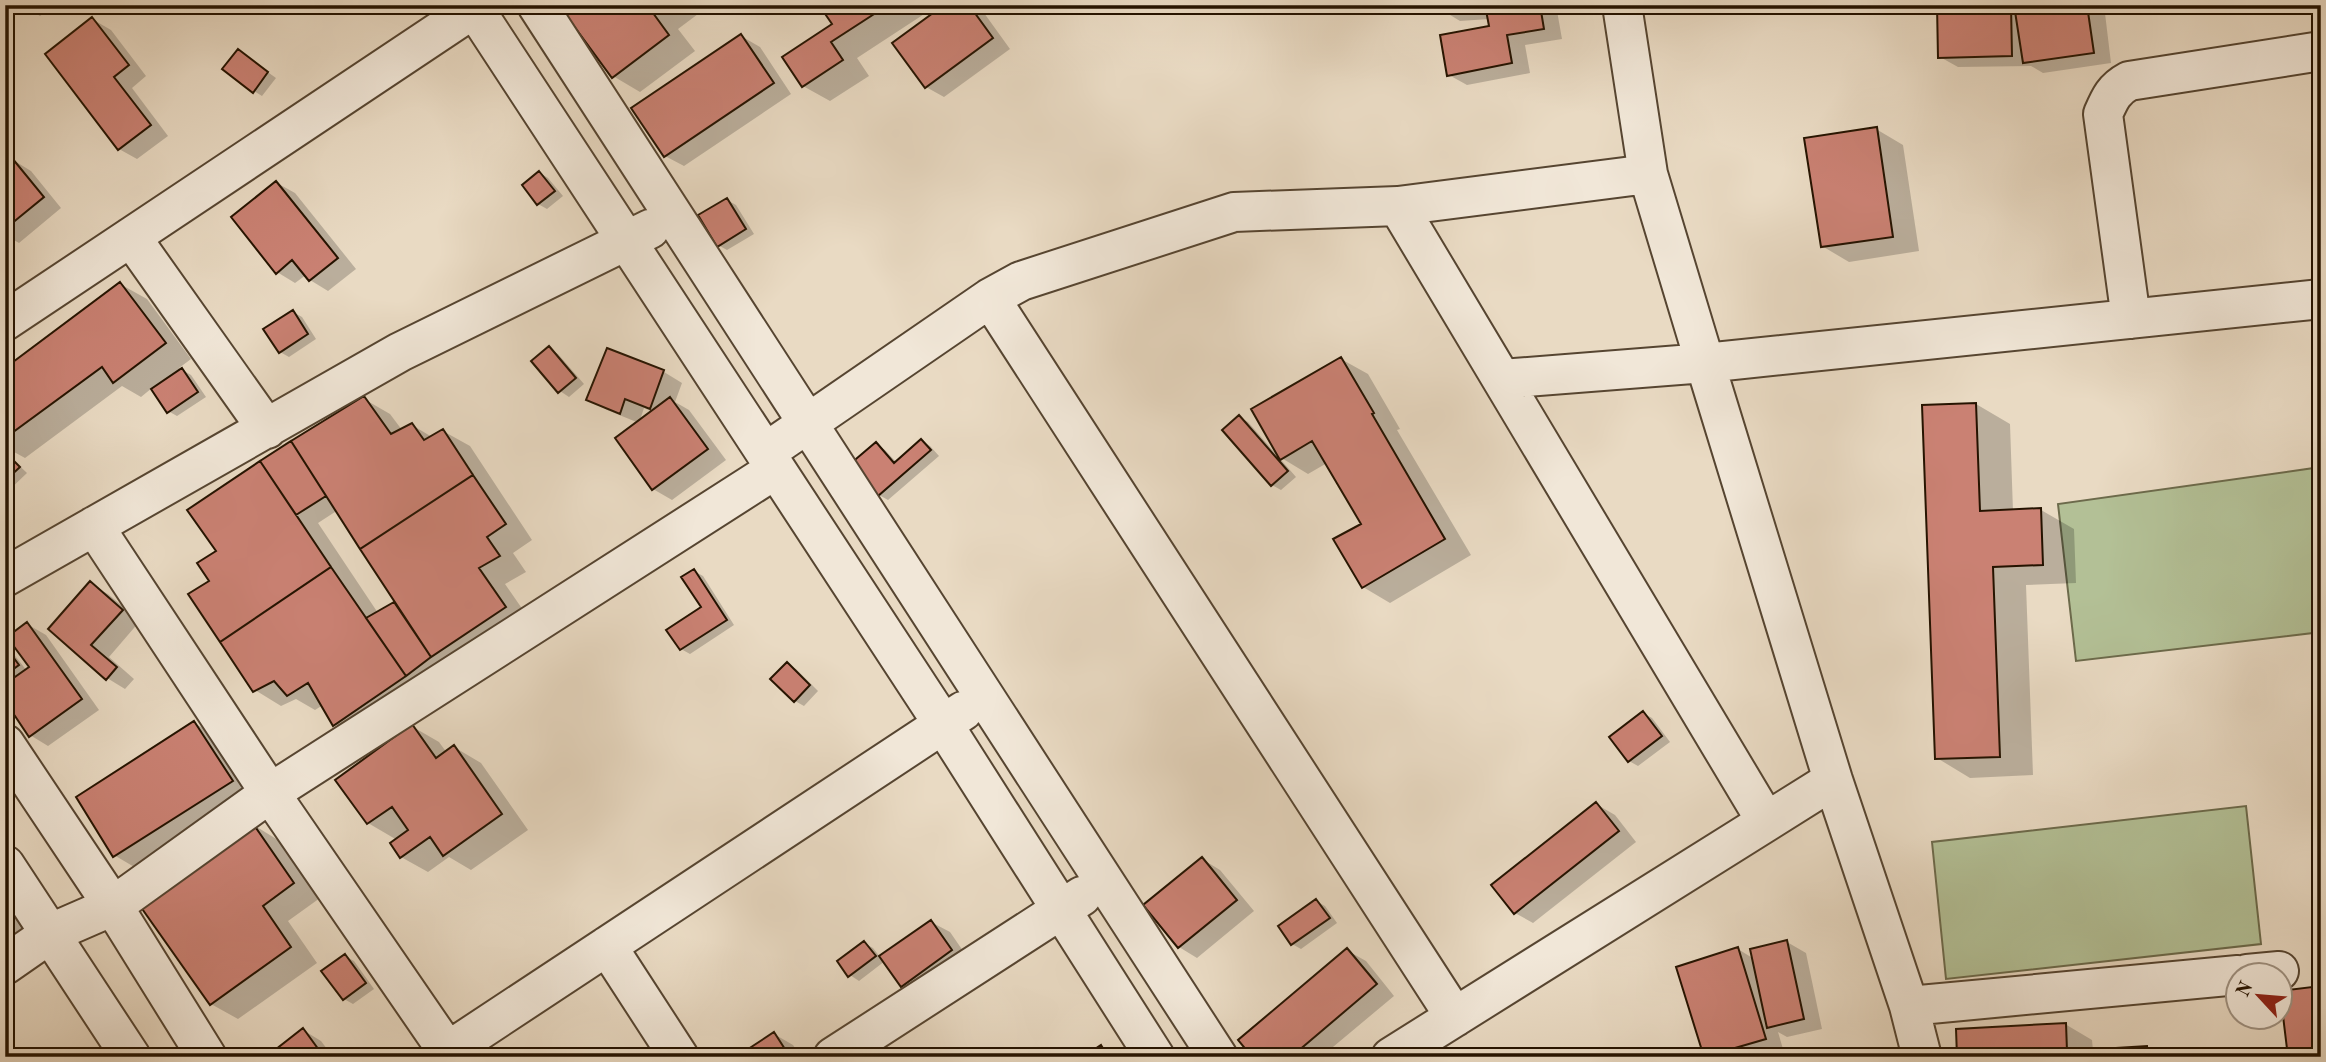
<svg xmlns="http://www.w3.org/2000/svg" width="2326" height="1062" font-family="'Old Standard TT',serif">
	<rect width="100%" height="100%" fill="#e9dac3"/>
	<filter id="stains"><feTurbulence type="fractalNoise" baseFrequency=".00286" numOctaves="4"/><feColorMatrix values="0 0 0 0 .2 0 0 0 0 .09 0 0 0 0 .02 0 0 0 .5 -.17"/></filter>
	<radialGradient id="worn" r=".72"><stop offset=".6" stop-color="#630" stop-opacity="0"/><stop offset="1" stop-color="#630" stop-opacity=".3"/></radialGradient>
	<path fill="#b3c096" stroke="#6c6a4b" stroke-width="2" d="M2321,467V632L2076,661L2058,504Z
		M2246,806L2261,944L1946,979L1932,842Z"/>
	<path fill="#0003" fill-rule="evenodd" d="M22,5H56L40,16Z
		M565,5H710L678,29L695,51L640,92L613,76Z
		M821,5H938L857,58L869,76L830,101L803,86L834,25Z
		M947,5L979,6L1010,49L944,97L926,87Z
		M1442,5H1556L1562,39L1525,45L1530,73L1467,85L1449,75L1491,27L1489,19L1460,21L1442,10Z
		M1939,5H2104L2111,63L2043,73L2031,66L1958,67L1940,57Z
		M92,19L111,30L146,76L132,88L168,136L137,159L119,149Z
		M741,36L760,47L791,94L684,166L665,156Z
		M238,51L276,78L262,96L254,91Z
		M1876,129L1903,145L1919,251L1849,262L1822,246Z
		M13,160L31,171L61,208L19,243L5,235V166Z
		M540,173L548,178L563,196L547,209L538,204Z
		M277,183L295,193L356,269L328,291L310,280L306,275L295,283L277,272Z
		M727,200L736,205L754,234L727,250L718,245Z
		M120,284L147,299L191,359L179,368L191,375L206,397L177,416L168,411L152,388L141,397L122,386L25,458L5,447V370Z
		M293,312L302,317L316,339L289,357L280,352Z
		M549,349L558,354L584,384L569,397L560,391Z
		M608,350L664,372L682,383L675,402L689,410L726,460L672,500L653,489L617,439L653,412L644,408L639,423L607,410L588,400Z
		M1341,359L1368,374L1400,429L1397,430L1471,555L1390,603L1363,587L1336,540L1363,524L1327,463L1308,474L1280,457Z
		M364,399L390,414L402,430L412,425L432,437L443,431L470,446L532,540L513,553L526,572L505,584L532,623L361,740L335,724L323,705L315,710L296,699L281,706L255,690L212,582L218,552L189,510ZM338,510L401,608L394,604L378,613L318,523Z
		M1976,404L2010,424L2013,511L2041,510L2074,529L2076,583L2026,585L2033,775L1970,778L1937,758Z
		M1239,417L1248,422L1296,477L1281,490L1272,485L1224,430Z
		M922,441L930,446L939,456L888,500L879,495L876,444L885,450L897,463Z
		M5,452L27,473L5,494Z
		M694,571L703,576L734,625L690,654L681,649L704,608Z
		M90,584L108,594L140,621L109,657L134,679L125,689L107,678L51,629Z
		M27,624L46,635L99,710L48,746L30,735L5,698V643L27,671L31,668Z
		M787,664L796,669L818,691L804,706L795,701Z
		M1643,713L1652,718L1670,742L1638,766L1629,761Z
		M194,723L221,738L258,797L141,871L114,855Z
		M413,727L439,742L447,753L454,747L481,763L528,830L471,870L449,857L428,872L401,857L397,840L368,823Z
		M1596,804L1615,815L1636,842L1533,923L1515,913Z
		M252,824L278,840L320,898L288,921L317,963L238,1019L211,1004L141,904Z
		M1202,859L1220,870L1254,911L1197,958L1179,947Z
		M5,897L31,939L5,955Z
		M1316,901L1325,906L1337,923L1301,949L1292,944Z
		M931,922L950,932L970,961L920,997L902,986L885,961L859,981L850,975L864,943L873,948L880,957Z
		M1787,942L1806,953L1822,1029L1787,1037L1778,1032L1783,1049L1759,1057H1705L1678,968L1738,949L1754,959Z
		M1348,951L1366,961L1394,996L1321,1057H1255Z
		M345,956L354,961L374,989L353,1004L344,999Z
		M2312,989L2321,994V1057Z
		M2065,1024L2092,1040L2093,1051L2147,1048L2162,1057H1959Z
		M303,1030L321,1041L333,1057H269Z
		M774,1034L793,1045L801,1057H739Z
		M1101,1047L1117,1057H1087Z"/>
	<path fill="#ca8173" stroke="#251300" stroke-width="2" d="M562,5H663L653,13L669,35L612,78L560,7Z
		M819,5H888L831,42L843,60L802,87L782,57L832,24Z
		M944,5H969L993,38L925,88L892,43Z
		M1440,5H1479V8L1440,11Z
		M1485,5H1540L1544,29L1507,35L1512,63L1447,76L1440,35L1489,26Z
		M1937,5H2011L2012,56L1938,58Z
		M2014,5H2087L2094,53L2023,63Z
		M92,17L129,65L114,77L151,125L118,150L45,54Z
		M741,34L774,83L664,157L631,108Z
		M238,49L268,72L253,93L222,69Z
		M1877,127L1893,237L1821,247L1804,138Z
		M12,158L44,197L5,229V164Z
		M539,171L555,191L537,205L522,185Z
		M276,181L338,258L309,281L292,260L276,274L231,217Z
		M727,198L746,229L717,247L698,215Z
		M120,282L166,343L113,383L102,367L5,438V368Z
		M293,310L308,334L279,353L263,329Z
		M549,346L576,378L558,393L531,361Z
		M607,348L664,370L650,409L625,399L620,414L586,400Z
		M1341,357L1374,413L1372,414L1445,539L1362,588L1333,539L1361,524L1312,441L1280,460L1251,409Z
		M182,368L198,392L167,413L151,389Z
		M364,396L391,434L412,423L424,440L443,429L473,475L360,549L291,441Z
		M670,397L708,449L652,490L615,438Z
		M1976,403L1980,511L2041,508L2043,565L1993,567L2000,757L1935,759L1922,405Z
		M1239,415L1288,471L1271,486L1222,430Z
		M921,439L931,450L878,496L850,464L876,442L894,463Z
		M291,441L326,496L296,515L260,461Z
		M5,452L20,467L5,481Z
		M260,461L331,567L220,642L188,594L209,581L197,563L216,551L187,510Z
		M473,475L506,524L487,537L500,556L479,568L506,607L431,657L360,549Z
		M331,567L406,676L333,726L308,683L287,696L274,681L253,692L220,642Z
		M694,569L727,620L680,650L666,630L701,607L681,577Z
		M90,581L123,610L91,645L117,667L106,680L48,629Z
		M394,602L431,657L406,676L366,618Z
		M27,622L82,699L29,737L5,701V684L29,667L7,637Z
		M5,646L19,665L5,675Z
		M787,662L810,685L794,702L770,679Z
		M1643,711L1662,736L1628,762L1609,737Z
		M194,721L233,781L113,857L76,797Z
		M412,724L436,758L454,745L502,814L443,856L430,837L400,858L390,843L408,830L392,807L367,824L335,780Z
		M1596,802L1619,831L1514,914L1491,885Z
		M252,822L294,883L263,906L291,947L210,1005L138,903Z
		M1202,857L1237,900L1178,948L1143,905Z
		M1316,899L1330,918L1291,945L1278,926Z
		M931,920L952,950L901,987L879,956Z
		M1787,940L1804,1019L1767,1028L1750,949Z
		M864,941L876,956L848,977L837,961Z
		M1738,947L1766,1039L1704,1057L1676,967Z
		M1347,948L1377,984L1291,1057H1252L1238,1040Z
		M345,954L366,983L343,1000L321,971Z
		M2312,987L2315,1014L2321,1013V1057H2288L2280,991Z
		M2066,1023L2067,1051L2147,1046L2148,1057H1957L1956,1029Z
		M303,1028L324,1057H266Z
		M774,1032L790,1057H736Z
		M1101,1045L1108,1057H1083Z
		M632,1049L637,1057H621Z"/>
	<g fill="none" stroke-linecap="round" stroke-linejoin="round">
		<g stroke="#564531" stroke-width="42">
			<path id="minor" d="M472,5L943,724L1155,1057
				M537,5L1218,1057
				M1622,5L1648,174
				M1398,206L1648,174L1705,363L1502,379
				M131,237L267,429
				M990,298L1455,1017
				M2131,319L2103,114C2110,98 2114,89 2129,81L2321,51
				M5,321L479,5
				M766,452L990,298L1021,281L1234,212L1398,206L1766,821
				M94,526L270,793L448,1052
				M5,577L400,352L650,229
				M5,744L113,906L207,1057
				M5,865L131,1057
				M607,946L679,1057
				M5,965L51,933L113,906L270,793L776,469
				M2247,974L2279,971
				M1909,1006L2238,975
				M439,1057L963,711
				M833,1057L1082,896
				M1391,1057L1833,780
				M1922,1057L1909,1006L1833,780L1705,363L2321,299"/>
		</g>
		<use href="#minor" stroke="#f1e7d8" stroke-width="38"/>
	</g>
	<rect width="2326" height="1062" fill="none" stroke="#e9dac3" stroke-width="28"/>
	<rect x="7" y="7" width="2312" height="1048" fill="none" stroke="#251300" stroke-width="3.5"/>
	<rect x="14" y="14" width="2298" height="1034" fill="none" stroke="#251300" stroke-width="2"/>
	<g transform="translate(2259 996) rotate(296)"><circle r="33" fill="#f1e7d8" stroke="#9f9282" stroke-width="2"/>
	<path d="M0-5L12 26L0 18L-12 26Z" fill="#8f2418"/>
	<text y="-10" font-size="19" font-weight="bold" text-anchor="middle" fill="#251300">N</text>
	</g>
	<rect width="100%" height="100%" filter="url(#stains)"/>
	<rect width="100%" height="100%" fill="url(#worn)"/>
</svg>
